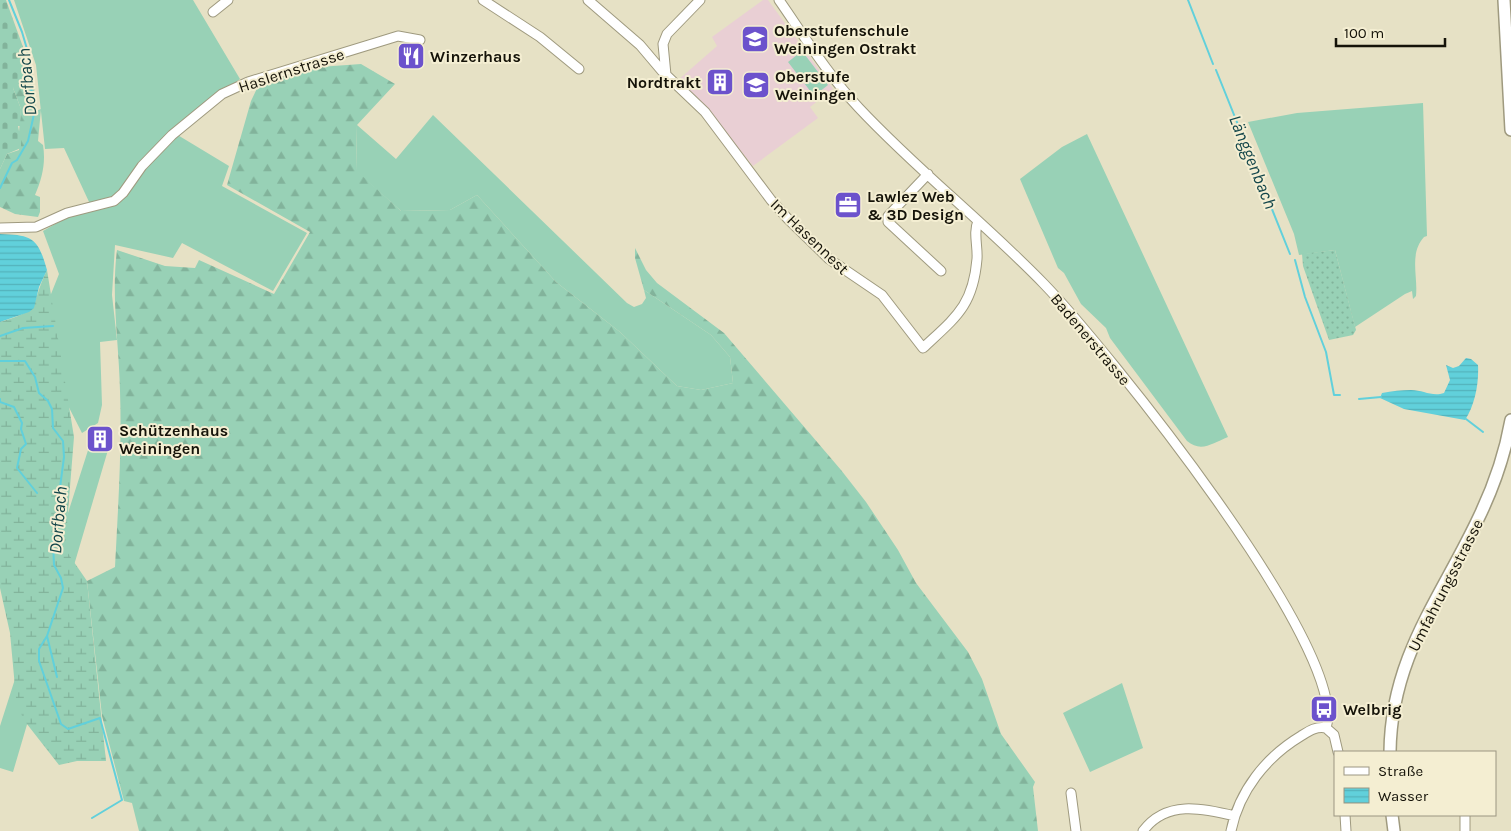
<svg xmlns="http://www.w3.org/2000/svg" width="1511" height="831" font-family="Karla,sans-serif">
	<defs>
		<pattern id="forest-firs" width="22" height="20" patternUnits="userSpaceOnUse" patternTransform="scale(1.25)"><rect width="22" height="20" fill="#98d1b6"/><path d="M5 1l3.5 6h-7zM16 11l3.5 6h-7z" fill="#82b39b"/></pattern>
		<pattern id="wetland-marsh" width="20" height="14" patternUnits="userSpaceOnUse" patternTransform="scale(1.25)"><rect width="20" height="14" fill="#98d1b6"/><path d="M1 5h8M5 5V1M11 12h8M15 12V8" fill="none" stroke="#82b39b"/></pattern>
		<pattern id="cemetery-stones" width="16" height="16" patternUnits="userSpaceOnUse" patternTransform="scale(1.25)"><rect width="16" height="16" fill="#98d1b6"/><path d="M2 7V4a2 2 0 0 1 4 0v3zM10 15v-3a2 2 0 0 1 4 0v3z" fill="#82b39b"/></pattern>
		<pattern id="garden-dots" width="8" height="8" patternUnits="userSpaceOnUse" patternTransform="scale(1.25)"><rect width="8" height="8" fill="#98d1b6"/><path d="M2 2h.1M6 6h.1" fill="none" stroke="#82b39b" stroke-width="1.8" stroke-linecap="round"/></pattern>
		<pattern id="water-rules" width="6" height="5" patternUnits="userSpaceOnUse" patternTransform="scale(1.25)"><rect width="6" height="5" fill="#61d0db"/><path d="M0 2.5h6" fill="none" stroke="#53b2bb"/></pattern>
	</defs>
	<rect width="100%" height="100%" fill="#e6e1c5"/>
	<path fill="#e9cfd4" d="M763,0H768L833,89L810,107L818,118L753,166L701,103L677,81L717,46L712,37Z"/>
	<path fill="#98d1b6" d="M14,0H193L240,79L171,131L229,166L222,186L307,233L273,291L182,243L173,258L115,245L112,295L117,340L100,342L102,405L98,423L82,433L58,386L47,304L59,274L43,231L90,204L64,148L45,149L36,65Z
		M802,51L828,85L814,96L788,62Z
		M1423,103L1427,236L1424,237C1409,254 1418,275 1416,296L1413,299L1412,291L1405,294L1355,327L1335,250L1299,255L1294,234L1248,122L1297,113Z
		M433,115L627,303L634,307L642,304L646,298L644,290L711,335L730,357L733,383L701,390L677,386L620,332L556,282L477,195L450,210L401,211L356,171L357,125L396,159Z
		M1087,134L1228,437C1213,443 1201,453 1187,441L1110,338L1106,328L1081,304L1064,273L1058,268L1020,179L1062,147Z
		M90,444L108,450L13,772L0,768V726Z
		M1122,683L1143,748L1090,772L1063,713Z"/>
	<path fill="url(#forest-firs)" d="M361,64L395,84L357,125L356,170L401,211L450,210L477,195L556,282L620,332L677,386L701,390L733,383L730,357L711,335L644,290L635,258V248L646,270L657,283L724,333L841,470L866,502L898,550L916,583L968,652L982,679L1001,734L1035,782L1033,787L1038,831H139L132,803L124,801L102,716L87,581L115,567C118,508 122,450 120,391C119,344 111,297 117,250L165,266L195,268L199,260L274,294L310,232L227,185L251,101L259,84L319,67Z
		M33,74L36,111L41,109L38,141L43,145C46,163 42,179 35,195L40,197V212L38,217L15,214L0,207V169L7,154L19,150L21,132H19L21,109L13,88L19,81Z"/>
	<path fill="url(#wetland-marsh)" d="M47,270L74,437L65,549L87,581L106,761H77L59,765L23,719L16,698L10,633L0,588V322C43,310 30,305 47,270Z"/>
	<path fill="url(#cemetery-stones)" d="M0,0H6L23,47L29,77L19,81L21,86L13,88L21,109L20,126H18L19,131L21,132V148L7,154L0,169Z"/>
	<path fill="url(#garden-dots)" d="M1335,250L1356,330L1353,335L1329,340L1303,266L1302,254Z"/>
	<path fill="url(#water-rules)" d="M0,234C33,235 38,238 47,270L39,287L34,308L29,312L0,322Z
		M1466,358L1471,359L1478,365C1479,383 1475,405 1465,420L1404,409L1380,398L1382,393C1392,391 1402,390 1411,390C1423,390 1432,397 1444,393L1450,380L1446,365L1453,368L1459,366Z"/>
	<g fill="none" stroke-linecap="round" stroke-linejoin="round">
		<path stroke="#61d0db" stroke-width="2" d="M1188,0L1213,64
			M1216,70L1290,254
			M0,188L12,163L17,160L28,141L34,114L27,49L22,32L9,0
			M1295,260L1305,297L1326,352L1334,395H1340
			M0,336L23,328L53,326
			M0,361H25L35,377L39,393L48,401L52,409L53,428L63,441L64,457L53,541L54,565L61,578L63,588L47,636L39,649V661L61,724L68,729L100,718L122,800L92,818
			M0,399V402L14,407L22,423L21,429L26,444L21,449L17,468L37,493
			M1359,399L1381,397
			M1466,419L1483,432
			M47,636L57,677"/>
		<g stroke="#9f9a7f" stroke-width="11">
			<path id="minor" d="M483,0L540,37L579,69
				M588,0L640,45L662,71L705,112L771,200L788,219L829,259L882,295L923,348C956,317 973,306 977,259C978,246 973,233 978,221
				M779,0C804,36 829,76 859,108C917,170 985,223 1044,284C1103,345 1351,651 1326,728
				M213,12L228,0
				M666,75L663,44L667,34L700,0
				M928,174L888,216V222L941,271
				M0,228L36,227L67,213L114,201L123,193L142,166L172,135L222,94L248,82L398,36L420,40
				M1071,793L1076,831
				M1345,815L1346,831
				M1465,815V831
				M1143,831C1166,800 1202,808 1235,816
				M1231,831C1239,791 1266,757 1301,736C1309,731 1316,726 1326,728L1334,735L1338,752"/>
		</g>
		<g stroke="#9f9a7f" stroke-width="14">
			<path id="major" d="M1504,0L1511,130
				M1390,752C1391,657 1441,598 1479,517C1494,486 1505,454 1511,420
				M1392,815L1394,831"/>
		</g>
		<use href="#minor" stroke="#fff" stroke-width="9"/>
		<use href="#major" stroke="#fff" stroke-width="11"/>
	</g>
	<defs>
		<g id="school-square" transform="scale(1.4375)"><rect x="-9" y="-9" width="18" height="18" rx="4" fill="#6c52cc" stroke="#f4eed2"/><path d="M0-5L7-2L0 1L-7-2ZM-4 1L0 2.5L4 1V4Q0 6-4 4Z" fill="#fff"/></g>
		<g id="restaurant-square" transform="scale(1.4375)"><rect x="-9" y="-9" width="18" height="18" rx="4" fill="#6c52cc" stroke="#f4eed2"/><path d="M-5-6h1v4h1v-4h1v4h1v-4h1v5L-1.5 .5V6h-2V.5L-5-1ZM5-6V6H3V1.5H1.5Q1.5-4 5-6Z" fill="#fff"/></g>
		<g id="building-square" transform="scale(1.4375)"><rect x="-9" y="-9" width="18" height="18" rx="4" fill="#6c52cc" stroke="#f4eed2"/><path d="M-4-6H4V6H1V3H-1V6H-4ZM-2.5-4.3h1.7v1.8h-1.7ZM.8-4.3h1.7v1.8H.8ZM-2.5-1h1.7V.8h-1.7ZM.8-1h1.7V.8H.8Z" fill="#fff"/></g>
		<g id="office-square" transform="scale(1.4375)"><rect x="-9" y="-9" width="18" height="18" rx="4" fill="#6c52cc" stroke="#f4eed2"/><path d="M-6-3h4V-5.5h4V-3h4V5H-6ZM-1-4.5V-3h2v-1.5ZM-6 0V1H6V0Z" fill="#fff"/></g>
		<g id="bus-square" transform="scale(1.4375)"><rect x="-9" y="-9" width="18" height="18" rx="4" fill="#6c52cc" stroke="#f4eed2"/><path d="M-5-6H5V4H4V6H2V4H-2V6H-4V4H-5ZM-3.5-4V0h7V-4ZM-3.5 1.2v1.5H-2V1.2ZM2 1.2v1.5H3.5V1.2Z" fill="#fff"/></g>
	</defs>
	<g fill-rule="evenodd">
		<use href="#school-square" x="755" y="39"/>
		<use href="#restaurant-square" x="411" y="56"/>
		<use href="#building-square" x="720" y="82"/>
		<use href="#school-square" x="756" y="85"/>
		<use href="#office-square" x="848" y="205"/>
		<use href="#building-square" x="100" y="439"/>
		<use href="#bus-square" x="1324" y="709"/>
	</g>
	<g text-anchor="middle" stroke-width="4" stroke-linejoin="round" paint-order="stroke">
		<g font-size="16" font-weight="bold" fill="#151309" stroke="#f4eed2" text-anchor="start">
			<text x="774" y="36">Oberstufenschule<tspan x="774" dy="18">Weiningen Ostrakt</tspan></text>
			<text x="430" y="62">Winzerhaus</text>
			<text x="775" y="82">Oberstufe<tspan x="775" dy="18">Weiningen</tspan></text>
			<text x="701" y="88" text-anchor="end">Nordtrakt</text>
			<text x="867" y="202">Lawlez Web<tspan x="867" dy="18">&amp; 3D Design</tspan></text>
			<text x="119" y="436">Schützenhaus<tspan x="119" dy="18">Weiningen</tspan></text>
			<text x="1343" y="715">Welbrig</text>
		</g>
		<g font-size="16" fill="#151309" stroke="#f4eed2">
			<text transform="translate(291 70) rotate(-18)" y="6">Haslernstrasse</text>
			<text transform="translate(810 236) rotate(44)" y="6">Im Hasennest</text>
			<text transform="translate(1091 339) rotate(50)" y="6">Badenerstrasse</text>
			<text transform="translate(1445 585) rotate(-63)" y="6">Umfahrungsstrasse</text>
		</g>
		<g font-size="18" font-style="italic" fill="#13464a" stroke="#f4eed2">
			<text transform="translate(27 82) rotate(-96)" y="6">Dorfbach</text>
			<text transform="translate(1253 162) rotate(68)" y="6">Länggenbach</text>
			<text transform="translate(58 520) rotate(-85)" y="6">Dorfbach</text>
		</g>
	</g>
	<rect x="1334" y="751" width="162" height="65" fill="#f4eed2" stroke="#9b9682"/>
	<rect x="1344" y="767" width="25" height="8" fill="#ffffff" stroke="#9b9682"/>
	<text x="1378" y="776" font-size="15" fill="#151309">Straße</text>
	<rect x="1344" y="788" width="25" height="15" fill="url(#water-rules)" stroke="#9b9682"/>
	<text x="1378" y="801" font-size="15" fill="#151309">Wasser</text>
	<path d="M1336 38v8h109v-8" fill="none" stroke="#151309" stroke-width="2.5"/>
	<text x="1344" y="38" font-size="15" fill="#151309" stroke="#f4eed2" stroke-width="4" paint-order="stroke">100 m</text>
</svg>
